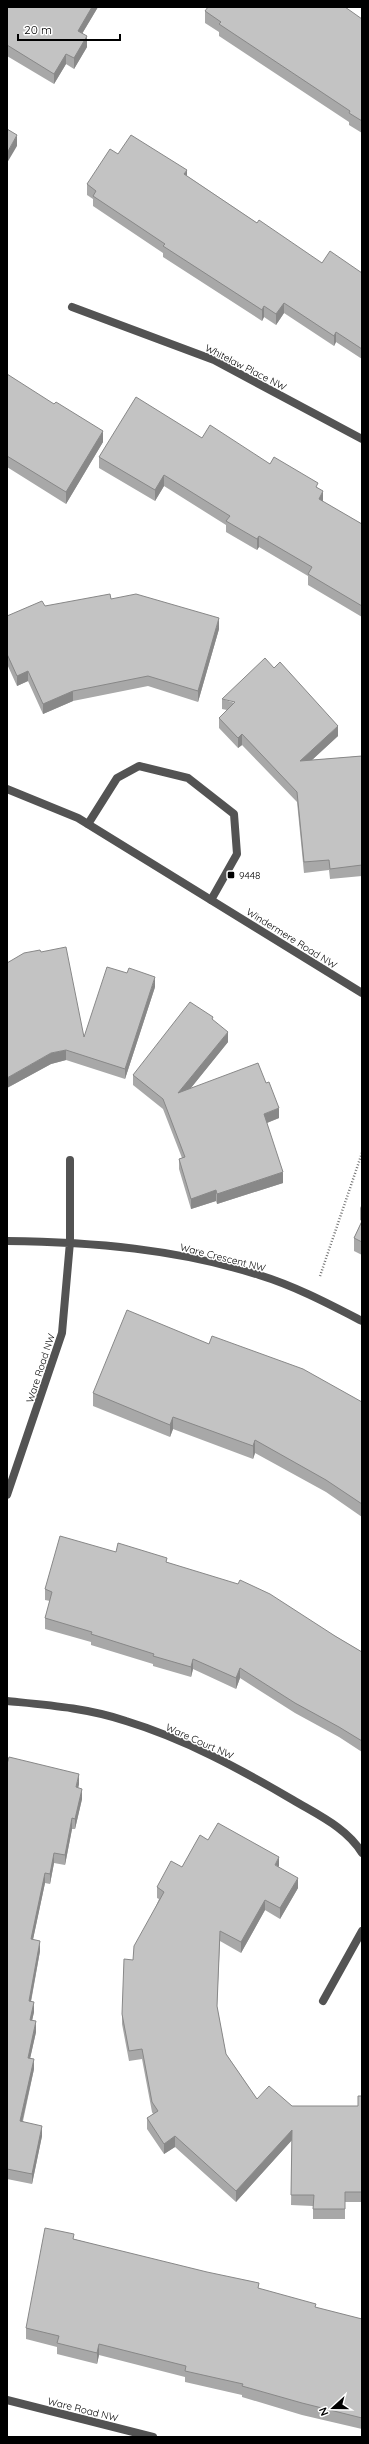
<svg xmlns="http://www.w3.org/2000/svg" width="369" height="2444" font-family="Quicksand,sans-serif">
	<rect width="100%" height="100%" fill="#fff"/>
	<g fill="none" stroke-linecap="round" stroke-linejoin="round">
		<path stroke="#757575" stroke-width="2.5" stroke-dasharray="1 2" stroke-linecap="butt" d="M320,1276L362,1153"/>
		<path stroke="#535353" stroke-width="8" d="M72,307L214,360L362,439
			M88,824L117,778L139,766L188,778L234,814L237,854L211,900
			M7,1241C92,1242 178,1249 259,1275C295,1286 329,1304 362,1321
			M7,1495L62,1333L70,1242V1160
			M7,1701C47,1705 88,1708 126,1721C185,1739 240,1769 293,1800C318,1815 347,1828 362,1853
			M323,2001L362,1931
			M7,2400L153,2437"/>
		<path stroke="#535353" stroke-width="8" d="M7,789L78,818L362,993"/>
	</g>
	<path fill="#a8a8a8" d="M7,7H98L82,34L87,47L74,69L66,64L54,84L7,56Z
		M205,11L362,19V133L349,125V122L219,36V32L205,23Z
		M118,154L187,176L257,223L322,263L362,273V359L336,342L334,346L284,313L276,325L264,317L262,321L163,257V253L93,206V199L87,195V184Z
		M7,374L103,442L66,504L7,467Z
		M202,438L270,464L318,488L323,502L362,524V617L308,585V576L259,547L257,550L226,532V525L164,486L155,501L99,468V457Z
		M111,599L219,629L198,702L148,686L73,701L43,714L28,681L17,686L7,664V616L45,606Z
		M222,699L338,736L312,760L362,756V876L330,879L329,870L304,873L297,802L242,745L238,748L219,728V718L227,710L222,709Z
		M155,987L125,1079L66,1060L51,1064L7,1088L84,1037Z
		M213,1020L228,1042L190,1089L279,1118L267,1123L283,1183L217,1204L216,1201L191,1209L179,1169V1159L182,1158L163,1109L133,1085V1075Z
		M362,1204V1221L360,1220V1208Z
		M362,1221V1255L354,1251V1238Z
		M209,1344L362,1402V1517L326,1492L255,1453L253,1459L173,1429L170,1437L93,1406V1393Z
		M116,1552L167,1562L335,1636L362,1652V1752L339,1737L295,1713L240,1678L236,1689L193,1669L191,1677L153,1666V1664L91,1645V1642L45,1629V1618L50,1601L45,1600V1589Z
		M7,1764L79,1784L78,1788L82,1799L75,1829H72L65,1865L54,1863L50,1884L45,1883L33,1939L40,1951L31,2002L34,2012L32,2020L36,2032L30,2058L34,2069L23,2121L42,2136L32,2184L7,2179Z
		M208,1840L279,1867L298,1888L280,1919L265,1910L241,1953L220,1941L217,2007L226,2054L257,2099L292,2106H358L362,2096V2202H345V2219H313V2206L291,2205L292,2140L236,2202L175,2147L164,2154L147,2129V2118L153,2114L152,2112L142,2059L129,2061L122,2024V2014L133,1960L159,1899L157,1898V1887L182,1867Z
		M74,2239L259,2289L316,2308L362,2319V2429L302,2415L242,2397V2395L185,2382V2377L99,2355L97,2364L57,2354V2347L26,2339V2328Z"/>
	<path fill="#888" d="M92,7H98L80,37L78,31Z
		M87,36V47L74,69V58Z
		M66,54V64L54,84V74Z
		M17,135V146L7,163V153Z
		M187,170V181L184,174Z
		M284,303V313L276,325V314Z
		M264,306V317L262,321V310Z
		M336,332V342L334,346V336Z
		M103,431V442L66,504V492Z
		M164,475V486L155,501V490Z
		M323,491V502L319,499Z
		M259,536V547L257,550V539Z
		M219,618V629L198,702V691Z
		M28,671V681L17,686V676Z
		M73,691V701L43,714V704Z
		M338,726V736L300,771V761Z
		M242,734V745L238,748V738Z
		M155,977V987L125,1079V1069Z
		M228,1032V1042L178,1104V1093Z
		M66,1050V1060L51,1064L7,1088V1078L51,1053Z
		M279,1108V1118L264,1124V1114Z
		M283,1172V1183L217,1204V1194Z
		M216,1190V1201L191,1209V1199Z
		M173,1417V1429L170,1437V1425Z
		M255,1440V1453L253,1459V1446Z
		M193,1659V1669L191,1677V1667Z
		M240,1668V1678L236,1689V1678Z
		M79,1774V1784L76,1798V1787Z
		M82,1789V1799L75,1829V1819Z
		M72,1818V1829L65,1865V1855Z
		M54,1853V1863L50,1884V1874Z
		M279,1857V1867L275,1865Z
		M45,1873V1883L31,1949V1939Z
		M298,1878V1888L280,1919V1908Z
		M265,1900V1910L241,1953V1942Z
		M40,1941V1951L29,2011V2001Z
		M34,2002V2012L30,2030V2020Z
		M36,2021V2032L28,2068V2058Z
		M34,2059V2069L20,2131V2121Z
		M42,2126V2136L32,2184V2174Z
		M292,2130V2140L236,2202V2191Z
		M175,2136V2147L164,2154V2144Z
		M99,2344V2355L97,2364V2353Z"/>
	<path fill="#c3c3c3" stroke="#888" d="M7,7H92L78,31L87,36L74,58L66,54L54,74L7,45Z
		M208,7H345L362,19V121L349,113L350,111L219,24L221,22L205,11Z
		M7,129L17,135L7,153Z
		M131,135L187,170L184,174L257,223L259,220L322,263L330,251L362,273V349L336,332L334,336L284,303L276,314L264,306L262,310L163,246L165,244L93,196L96,191L87,184L110,149L118,154Z
		M7,374L54,404L56,402L103,431L66,492L7,456Z
		M136,397L202,438L210,425L270,464L274,457L318,483L316,487L323,491L319,499L362,524V606L308,574L312,567L259,536L257,539L226,521L230,516L164,475L155,490L99,457Z
		M110,594L111,599L136,594L219,618L198,691L148,676L73,691L43,704L28,671L17,676L7,654V616L42,601L45,606Z
		M265,658L274,668L280,662L338,726L300,761L362,756V865L330,869L329,860L304,862L297,792L242,734L238,738L219,718L235,702L222,699Z
		M66,947L84,1037L107,967L127,973L129,968L155,977L125,1069L66,1050L51,1053L7,1078V963L24,953L40,950L41,952Z
		M190,1002L213,1017L212,1019L228,1032L178,1093L258,1063L266,1083L269,1082L279,1108L264,1114L283,1172L217,1194L216,1190L191,1199L179,1159L185,1157L163,1099L133,1075Z
		M362,1221V1242L354,1238Z
		M127,1310L209,1344L212,1336L303,1369L362,1402V1504L326,1480L255,1440L253,1446L173,1417L170,1425L93,1393Z
		M60,1536L116,1552L118,1543L167,1558L166,1562L238,1584L240,1580L270,1594L335,1636L362,1652V1741L339,1727L295,1703L240,1668L236,1678L193,1659L191,1667L153,1656L154,1654L91,1634L92,1632L45,1618L52,1592L45,1589Z
		M9,1757L79,1774L76,1787L82,1789L75,1819L72,1818L65,1855L54,1853L50,1874L45,1873L31,1939L40,1941L29,2001L34,2002L30,2020L36,2021L28,2058L34,2059L20,2121L42,2126L32,2174L7,2169V1764Z
		M218,1823L279,1857L275,1865L298,1878L280,1908L265,1900L241,1942L220,1931L217,2006L226,2054L257,2099L269,2086L292,2106H358V2096H362V2192H345V2209H313L314,2195H291L292,2130L236,2191L175,2136L164,2144L147,2118L158,2111L152,2102L142,2049L129,2051L122,2014L124,1959L133,1960L134,1946L164,1892L157,1887L171,1861L182,1867L200,1835L208,1840Z
		M45,2228L74,2234L73,2239L207,2272L259,2283L258,2288L316,2304L315,2307L362,2319V2418L302,2403L242,2386L243,2384L185,2371L186,2366L99,2344L97,2353L57,2343L59,2336L26,2328Z"/>
	<rect fill="#000" stroke="#fff" stroke-width="1.5" x="227" y="871" width="8" height="8" rx="2"/>
	<g text-anchor="middle" stroke-width="3" stroke-linejoin="round" paint-order="stroke">
		<g font-size="10" fill="#000" stroke="#fff">
			<text transform="translate(246 367) rotate(27)" y="4">Whitelaw Place NW</text>
			<text transform="translate(292 938) rotate(32)" y="4">Windermere Road NW</text>
			<text transform="translate(223 1257) rotate(14)" y="4">Ware Crescent NW</text>
			<text transform="translate(40 1368) rotate(-72)" y="4">Ware Road NW</text>
			<text transform="translate(200 1741) rotate(24)" y="4">Ware Court NW</text>
			<text transform="translate(83 2409) rotate(14)" y="4">Ware Road NW</text>
		</g>
		<g font-size="10" fill="#000" stroke="#fff" text-anchor="start">
			<text x="239" y="879">9448</text>
		</g>
	</g>
	<rect width="369" height="2444" fill="none" stroke="#000000" stroke-width="16"/>
	<g transform="translate(333 2408) rotate(249)" stroke="#ffffff" stroke-width="3" paint-order="stroke">
	<path d="M0-3L7 15L0 10L-7 15Z" fill="#000000"/>
	<text y="-6" font-size="11" font-weight="bold" text-anchor="middle" fill="#000000">N</text>
	</g>
	<path d="M18 34v6h102v-6" fill="none" stroke="#000000" stroke-width="2"/>
	<text x="24" y="34" font-size="12" fill="#000000" stroke="#ffffff" stroke-width="3" paint-order="stroke">20 m</text>
</svg>
